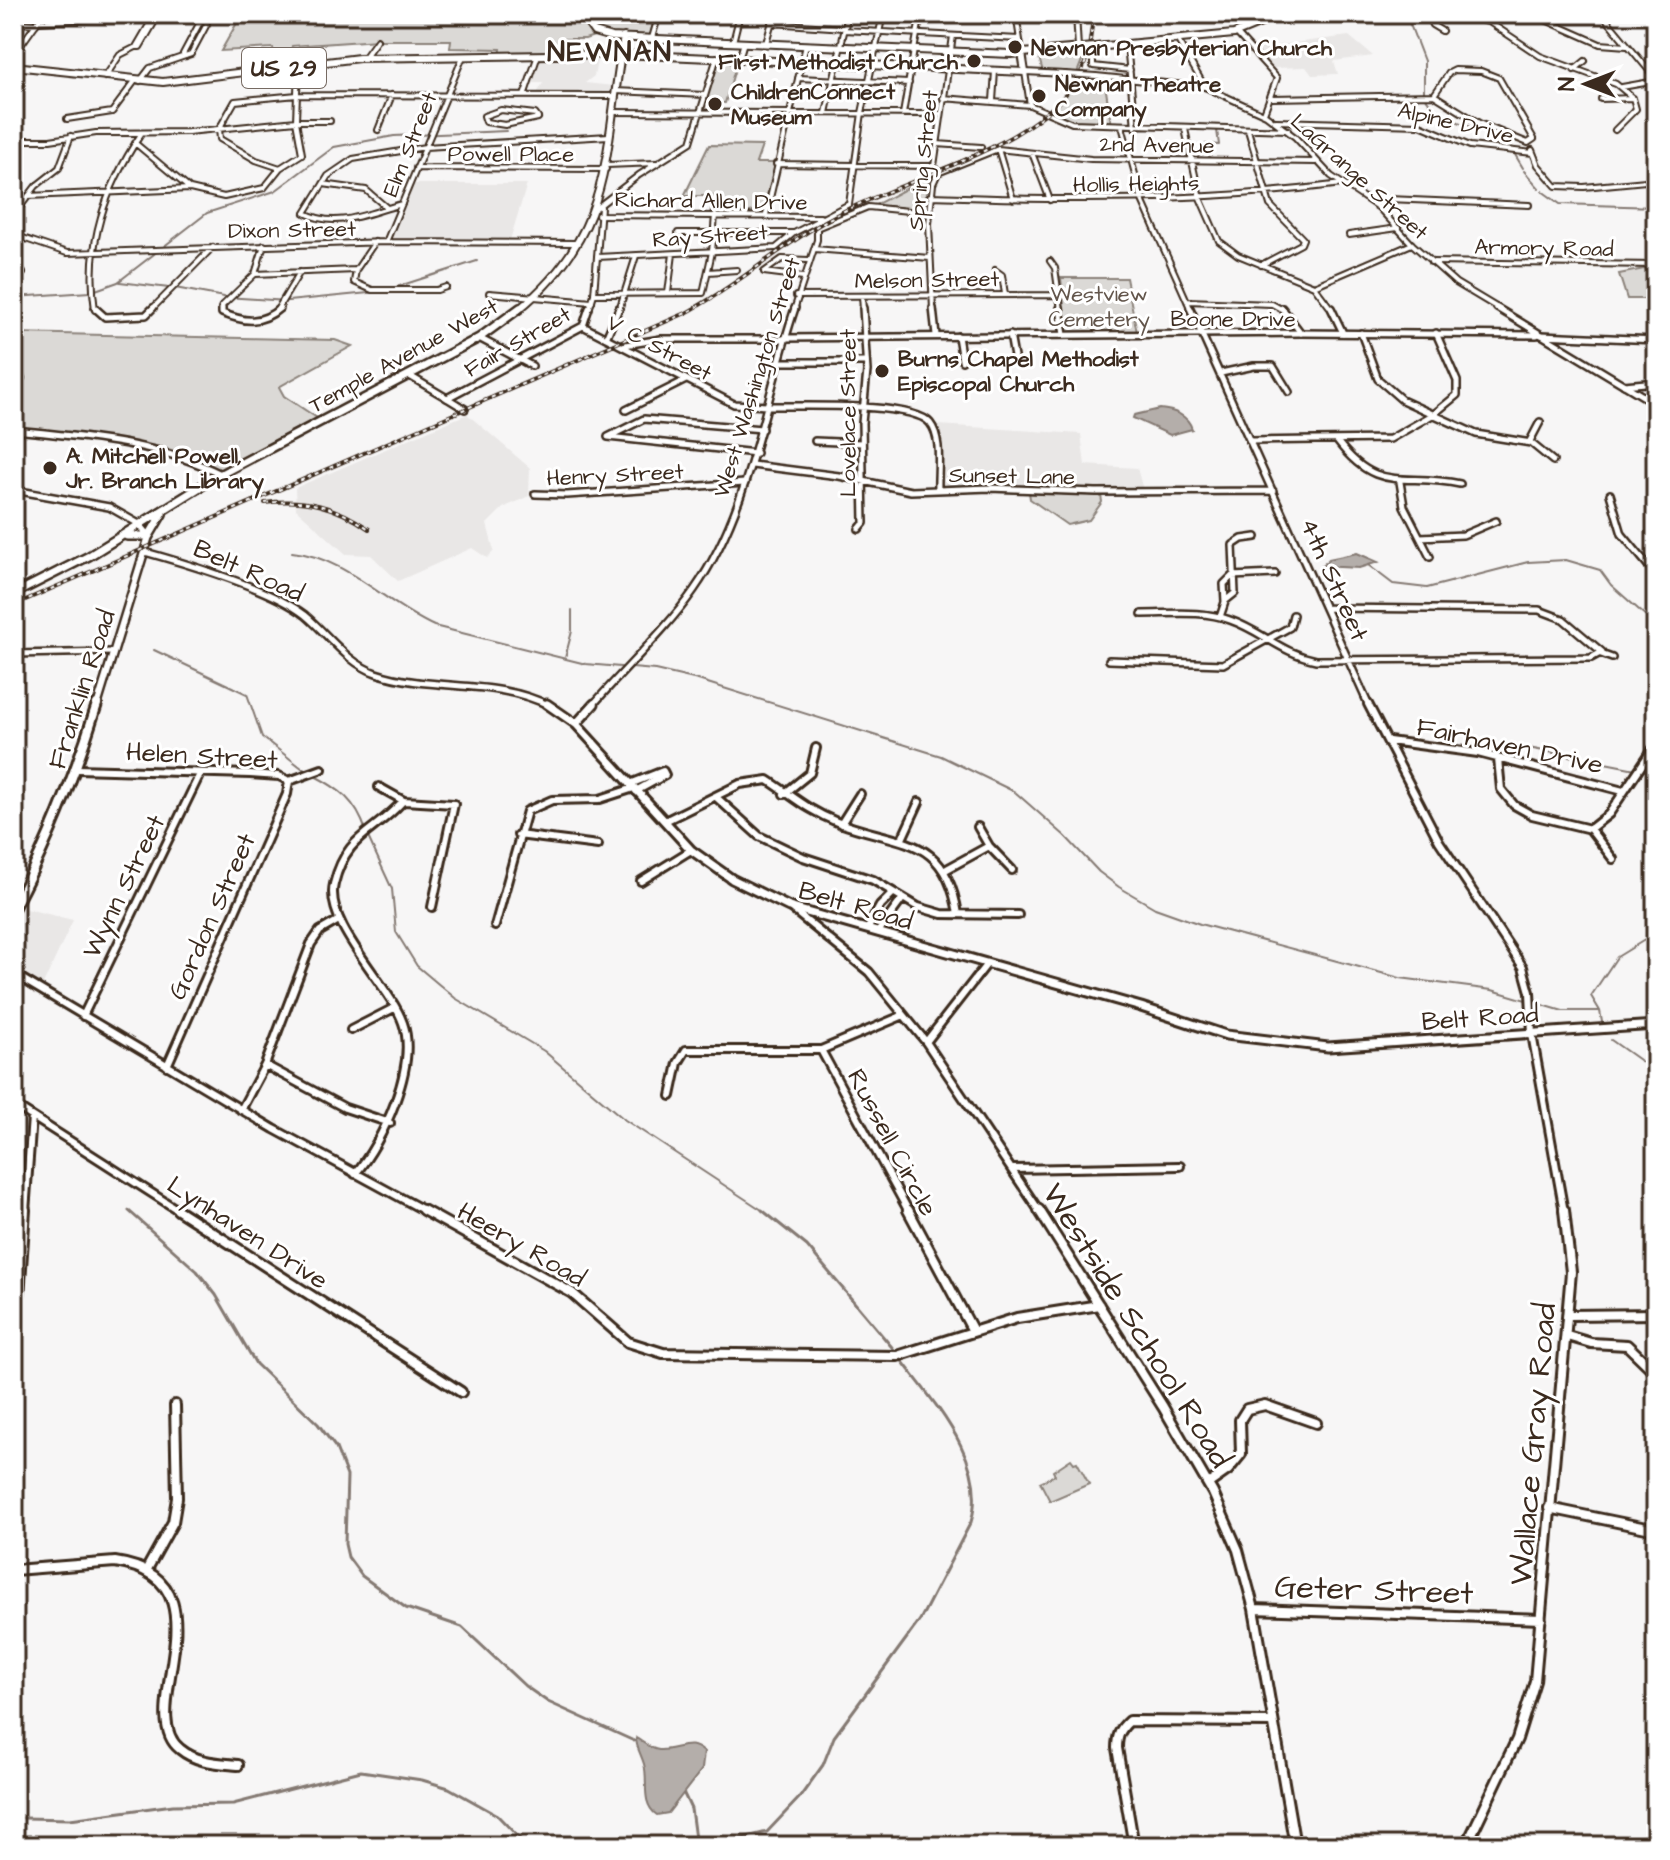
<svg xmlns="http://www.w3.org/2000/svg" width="1670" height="1860" font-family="'Architects Daughter',sans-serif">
	<rect width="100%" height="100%" fill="#f7f6f6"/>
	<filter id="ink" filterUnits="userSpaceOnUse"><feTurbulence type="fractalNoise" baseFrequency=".0125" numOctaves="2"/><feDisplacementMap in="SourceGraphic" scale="16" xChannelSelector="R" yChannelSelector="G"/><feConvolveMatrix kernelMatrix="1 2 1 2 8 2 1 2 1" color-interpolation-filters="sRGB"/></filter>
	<g filter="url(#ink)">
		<path fill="#e9e7e6" d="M1349,36L1373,56L1334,61L1338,74L1312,75L1306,67L1273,68L1255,48Z
			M598,57L594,76L585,83L614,86L612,94L536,95L543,83H530L540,59Z
			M412,184H527L510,240H390Z
			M467,414L530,468L529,496L503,508L487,524L494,551L487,558L472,548L398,581L371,555L346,554L296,509L295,488Z
			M938,425L1081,434L1085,465L1137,468L1143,490L942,487Z
			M14,906L73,920L41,989L14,974Z"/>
		<path fill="#dbd9d6" stroke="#8b827a" stroke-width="2" d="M242,14H555L557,17L620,14V18H654L650,37L600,34L585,39H563L556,56L500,57L501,49L450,48L451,40H378L292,46L289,58L293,66L276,68L273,48L221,51Z
			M1086,50L1077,73L1043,72L1038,54Z
			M718,61L737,62L725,103L705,102Z
			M1083,77H1104L1111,124L1066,121L1050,110Z
			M709,145L762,146L756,163H777L763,208L747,213H710L715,196H684Z
			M930,176L923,210L875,205Z
			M1644,269L1656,270V299H1627L1619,274Z
			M1061,278H1126L1137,332L1067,333Z
			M14,333L335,340L352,346L279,387L284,396L317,418L219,470L182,453L160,447L14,428Z
			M1029,492L1101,495L1102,502L1089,520L1067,525L1030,499Z
			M1071,1459L1074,1463L1077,1462L1089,1484L1050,1501L1040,1482L1055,1475L1053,1471Z"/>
		<path fill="#b4aeaa" stroke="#847972" stroke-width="2" d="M1160,409C1173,410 1188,415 1192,429L1170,435L1133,418L1134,415Z
			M1357,553L1378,562L1359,568L1322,566L1329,559Z
			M636,1738C643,1742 650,1749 659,1750C677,1751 689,1738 704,1752L702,1769L668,1813L657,1815C640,1803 649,1781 644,1764C641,1754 636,1747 636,1738Z"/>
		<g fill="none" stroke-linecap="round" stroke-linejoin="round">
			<path stroke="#847972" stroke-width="2" d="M1406,14L1424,61V94
				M1425,97C1445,128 1487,124 1512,150
				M1514,153L1523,168
				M1210,159L1206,144L1219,145L1217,130
				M1524,171L1539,188
				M1542,191L1560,204L1656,207
				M120,282L169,288
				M175,288L224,297L288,301L379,292
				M393,288L477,261
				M14,297L90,292L118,282L207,213L275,191L334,147L394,136L506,131
				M292,552C345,557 387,605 434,626L586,664L655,670L698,680L941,756L1015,792L1065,836L1099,872L1119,887L1155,908L1200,924L1400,978L1492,990L1563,1011H1600
				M1368,565L1393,584L1427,588L1528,562L1566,560L1600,570L1611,585L1656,625
				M154,650L247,694L262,737L307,772
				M565,658L572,631V610
				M1513,745L1656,773
				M313,775C340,789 356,801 366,831
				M368,837L392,889L396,932L417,966L455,998L544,1051L625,1120L765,1212
				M1602,1022L1600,1011L1591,996L1617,957L1656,933
				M1611,1040L1656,1072"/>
			<path stroke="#847972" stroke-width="3" d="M762,1210L807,1246L896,1352
				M129,1211L197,1271L216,1295L256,1364L318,1424L336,1448L347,1476L345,1544L348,1557L362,1576L406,1608L462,1627L525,1686L548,1702L634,1741
				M684,1794L691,1809L696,1846
				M24,1818L70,1819L173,1805L233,1804L361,1771L422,1780L449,1788L497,1815L527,1846
				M711,1846L767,1832L800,1797L823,1765L834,1737L920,1620L971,1522C989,1461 933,1402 900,1358"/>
			<g stroke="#3b2a1e" stroke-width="8">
				<path id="minor-far3" d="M1016,14L1022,53
					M1076,14L1078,48
					M1456,14L1489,22L1540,56L1616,84L1633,98L1636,109L1615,130
					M1532,14L1600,44L1627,46
					M1602,14L1656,79
					M37,22L109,18
					M14,23L36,24
					M150,23H154L140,47H136Z
					M771,23L845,28
					M844,30L1019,39
					M1442,31L1432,25L1444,14
					M1237,34L1277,78L1264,113
					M652,38L659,14
					M1177,39L1205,87
					M733,42L740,14
					M766,43L774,14
					M1127,44L1135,127
					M186,56L183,54L199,24L209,14
					M364,58L377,40
					M1093,61V66L1130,70
					M1455,70L1481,71L1499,78L1534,139L1528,143L1479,123L1434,95L1449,73Z
					M1574,70L1585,61
					M1025,72L1030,105
					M105,77L120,55L136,47
					M798,78L909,83
					M140,81L150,68L191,54L207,24L205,21
					M1622,87L1656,81
					M615,91L705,95
					M524,96L537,58
					M943,98L1030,105L1072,123L1288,130
					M1272,98L1434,95
					M1601,99L1633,98
					M993,101L995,71
					M501,110L535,114L538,118L505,125L486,122L484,116Z
					M612,112L941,114
					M826,113L848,14
					M903,114L914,50
					M67,119L112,112L135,81
					M1276,121L1420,125L1470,146L1533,153
					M1122,126L1142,200L1191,310
					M1185,129L1200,198L1219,241L1238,255L1314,286L1332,310
					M378,130L392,95
					M1248,130L1270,205L1303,239L1301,244L1261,265
					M14,140H50L96,133L188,132L296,121H330
					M135,143L190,189L224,197L264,188L280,168L302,154L296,121L298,66
					M937,144L981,147
					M998,149L1091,159L1316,162
					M998,149L1013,199
					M1532,150L1538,165L1556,186L1584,187L1656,180
					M1032,153L1050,200
					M776,164L934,166
					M607,165L656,163
					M280,168L256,160L220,139L219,129L235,101L297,95L614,96
					M416,168L606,169
					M938,173L998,149
					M323,184L366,190L386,207
					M28,196L190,189
					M930,196C1068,201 1205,202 1342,184
					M1365,198L1529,205
					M402,204C370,212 337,230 305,213L328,176L353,159L425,147L609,136
					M595,209L639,175L691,142L717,57
					M14,215L36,186L59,168L71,136
					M598,215L820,217L817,220
					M766,215L806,45
					M819,227L868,207L929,213
					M678,233H794
					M14,235L67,253L386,242L575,243
					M1349,235L1398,228
					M386,242L462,59
					M814,249L930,258
					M597,257L776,248L794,233L849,204L862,113L883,14
					M1050,261L1055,268L1061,310
					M1431,262L1656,265
					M356,270L354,282L372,290H437L446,287
					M995,270L1002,275L1005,294
					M708,272L737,270
					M255,274L356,270L375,242
					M14,275L23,273
					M803,277L764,272L782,259L809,260
					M1314,286L1412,244
					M489,293L592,302
					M668,293L673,254
					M594,294L703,293L712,252L715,215
					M796,296L1059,295
					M862,296L863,310
					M1187,301L1272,304L1283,310
					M95,310C85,244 105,189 141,134
					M151,310L213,247
					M222,310V306L255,274L264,245
					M277,310L300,272
					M619,310L636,256
					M933,310L929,224L933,184L938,173L934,166L953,36"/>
			</g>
			<g stroke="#3b2a1e" stroke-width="10">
				<path id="minor-far2" d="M95,308L105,317L146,315L153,308
					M222,308V313C244,322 261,325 280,308
					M933,308L936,335
					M1060,308L1064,335
					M1190,308L1369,706
					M1282,308L1301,333
					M1331,308L1343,333
					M14,316L19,314
					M1361,333L1378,379L1402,400L1476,434L1531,443L1553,461
					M1010,335L1014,357
					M1541,335L1656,340
					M607,336L619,308
					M958,336L962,361
					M479,338L532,366
					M625,345L661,339H784
					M777,362H866
					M1221,373L1254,366H1273L1289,392
					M1624,385L1656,382
					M14,392L21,378
					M447,398L465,409
					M767,406C798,407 912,401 930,423C943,439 937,471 938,490
					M626,410L686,380
					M14,430C86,437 155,442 221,474
					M815,441L862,443
					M1251,441L1390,439L1434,414L1457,395V381L1436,333
					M1337,441C1378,495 1403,472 1460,484
					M1530,441L1540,422
					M756,453L608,437L644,419L762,429
					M752,465L839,476L911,491L990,488L1096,492L1273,491
					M1400,482L1404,506L1430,557
					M535,494L567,495L745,483
					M1610,494L1622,534L1656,575
					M859,529L864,523L862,423L867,371L863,308
					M1420,537L1463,535L1496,521
					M1232,576L1275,574
					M1225,601L1235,593L1233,545L1242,539L1256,537
					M1142,614C1171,614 1203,610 1230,620C1262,631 1281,653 1316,660L1591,658L1602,652L1563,619L1539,610L1326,608
					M1220,617L1225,602L1224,584L1232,576
					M14,654L114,652
					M1601,654L1612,658
					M1109,660L1223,664L1290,627L1293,615"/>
			</g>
			<g stroke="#3b2a1e" stroke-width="12">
				<path id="minor-far1" d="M1368,704L1439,841L1523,967L1530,992L1532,1034L1564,1212
					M1389,741L1478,753L1623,791
					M1498,759L1501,789L1514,805L1532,815L1590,829L1613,859
					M77,769L250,774L279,776L289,781L322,769
					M630,784L663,771L665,775L636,791
					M379,787L404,801L454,804L432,907
					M784,794L810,773L816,748
					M716,797L759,836L803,857L873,880L918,907L942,914L1018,915
					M665,821L740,784L768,780C793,796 807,810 837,822C899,846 945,833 958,914
					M841,824L860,794
					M978,827L989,846L1012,870
					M1590,829L1609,814L1656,744
					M518,835L598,845
					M902,839L919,802
					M947,869L989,846
					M641,881L691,850
					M792,909L869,972L926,1042L1040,1212
					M495,926L527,811L552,800L600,799L634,788
					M868,928L880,906L893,893
					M878,932L903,898
					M14,974L274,1129L427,1212
					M83,1016L200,774
					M351,1030L394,1008
					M926,1042L986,965
					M821,1050L909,1212
					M821,1050L904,1015
					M265,1065L345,1108L390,1123
					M167,1066L287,794L289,781
					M671,1096L678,1063L686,1050H821
					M14,1105L181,1212
					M241,1110L265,1065L311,944L320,931L339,920
					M1013,1169L1180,1166
					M355,1174C383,1142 418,1065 403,1023C390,985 324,925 334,884C346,835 373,834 402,802
					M25,1212L32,1117"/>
			</g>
			<g stroke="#3b2a1e" stroke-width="14">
				<path id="minor" d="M178,1210L461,1392
					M423,1210L572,1293L628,1342L663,1353L897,1356L1017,1318L1099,1305
					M908,1210L973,1331
					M1039,1210L1163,1407L1213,1493L1238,1550L1254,1609L1295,1846
					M1569,1315L1656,1314
					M1567,1336L1591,1343L1627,1345L1656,1373
					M14,1369L25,1210
					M1208,1484L1228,1470L1241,1454L1240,1420L1247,1409L1265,1405L1316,1423
					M1549,1508L1656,1530
					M147,1569L173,1522L177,1498L175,1405
					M14,1570L115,1562C234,1579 132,1712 180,1749C197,1763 218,1763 238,1765
					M1254,1609L1541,1619
					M1134,1846L1117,1748C1117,1736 1120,1729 1129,1721L1272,1722
					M1466,1846L1517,1739L1535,1681L1571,1272L1564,1210"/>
			</g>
			<g stroke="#3b2a1e" stroke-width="8">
				<path id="tertiary-far2" d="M914,50L921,14
					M14,55L43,14
					M739,59L744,42
					M1025,72L1065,74
					M1096,76L1205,87L1266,115L1295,137L1331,176L1379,208L1412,244L1456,283L1501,310
					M589,310L594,294L601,207
					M794,310L817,240V220"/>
			</g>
			<g stroke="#3b2a1e" stroke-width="10">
				<path id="tertiary-far1" d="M1497,308L1656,404
					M583,326L734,404L767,406
					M785,338L1301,333L1537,335
					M408,375L447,398L583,326L589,308
					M14,490L109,507L139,524
					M145,552C188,564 270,588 305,615C328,634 347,663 376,673C432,692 496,678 550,706
					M592,706C625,668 666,630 694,590C751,509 764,400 795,308"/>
			</g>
			<g stroke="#3b2a1e" stroke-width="13">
				<path id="tertiary" d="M547,704L576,724L691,850L732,879L789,907L1141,1007L1226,1035L1328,1047L1656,1025
					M576,724L594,704"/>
			</g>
			<g stroke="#3b2a1e" stroke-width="11">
				<path id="secondary-far1" d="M97,706L149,536L139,524"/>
			</g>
			<g stroke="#3b2a1e" stroke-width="14">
				<path id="secondary" d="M14,907C49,841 75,775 97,704"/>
			</g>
			<g stroke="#3b2a1e" stroke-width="10">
				<path id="primary-far1" d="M581,14L594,32L611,37L1011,54L1082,48
					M1095,47L1234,34L1283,14
					M14,66L163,82L359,58L620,54L1025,72L1022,53
					M518,310C617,230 603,148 624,37"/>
			</g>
			<g stroke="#3b2a1e" stroke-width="12">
				<path id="primary" d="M127,536H149L162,514
					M14,594L89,556L221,474L479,338L520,308"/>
			</g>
			<use href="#minor-far3" stroke="#fff" stroke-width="4"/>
			<use href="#minor-far2" stroke="#fff" stroke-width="5"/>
			<use href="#minor-far1" stroke="#fff" stroke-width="6"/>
			<use href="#minor" stroke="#fff" stroke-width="8"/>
			<use href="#tertiary-far2" stroke="#fff" stroke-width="4"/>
			<use href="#tertiary-far1" stroke="#fff" stroke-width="5"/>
			<use href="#tertiary" stroke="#fff" stroke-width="7"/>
			<use href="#secondary-far1" stroke="#fff" stroke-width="6"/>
			<use href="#secondary" stroke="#fff" stroke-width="8"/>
			<use href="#primary-far1" stroke="#fff" stroke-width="6"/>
			<use href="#primary" stroke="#fff" stroke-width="7"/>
			<g stroke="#3b2a1e" stroke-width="4">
				<path id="rail" d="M265,503C305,498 336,506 369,529
					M14,605L686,313C737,286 779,247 829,219C901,178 1047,147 1083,68C1091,51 1090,32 1094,14"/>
			</g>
			<use href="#rail" stroke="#fff" stroke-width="2" stroke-dasharray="4" stroke-linecap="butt"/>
			<g stroke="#3b2a1e" stroke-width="8" stroke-linecap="butt">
				<path id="tertiary-bridge" d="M1065,74L1096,76"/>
			</g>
			<g stroke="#3b2a1e" stroke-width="10" stroke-linecap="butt">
				<path id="primary-bridge" d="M1082,48L1095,47"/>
			</g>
			<use href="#tertiary-bridge" stroke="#fff" stroke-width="4"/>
			<use href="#primary-bridge" stroke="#fff" stroke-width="6"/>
		</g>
	</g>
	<g fill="#3b2a1e" stroke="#fff" stroke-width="3">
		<circle cx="1015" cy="47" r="8"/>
		<circle cx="974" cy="61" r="8"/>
		<circle cx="1039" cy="96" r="8"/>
		<circle cx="715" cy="104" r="8"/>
		<circle cx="882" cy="371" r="8"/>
		<circle cx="50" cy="468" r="8"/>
	</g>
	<g text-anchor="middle" stroke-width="6" stroke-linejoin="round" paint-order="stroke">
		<g font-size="22" font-weight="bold" fill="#3b2a1e" stroke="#fff" text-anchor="start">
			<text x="1031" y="55">Newnan Presbyterian Church</text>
			<text x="958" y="69" text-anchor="end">First Methodist Church</text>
			<text x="1055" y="91">Newnan Theatre<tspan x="1055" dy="25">Company</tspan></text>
			<text x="731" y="99">ChildrenConnect<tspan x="731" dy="25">Museum</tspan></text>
			<text x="898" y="366">Burns Chapel Methodist<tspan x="898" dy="25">Episcopal Church</tspan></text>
			<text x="66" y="463">A. Mitchell Powell,<tspan x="66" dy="25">Jr. Branch Library</tspan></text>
		</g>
		<g font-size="22" fill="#3b2a1e" stroke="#fff">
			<text transform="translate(1456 122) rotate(13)" y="8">Alpine Drive</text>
			<text transform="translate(409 144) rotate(-68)" y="8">Elm Street</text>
			<text transform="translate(1157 144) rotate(1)" y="8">2nd Avenue</text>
			<text x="511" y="161">Powell Place</text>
			<text transform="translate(922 160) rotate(-84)" y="8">Spring Street</text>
			<text transform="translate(1360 176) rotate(42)" y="8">LaGrange Street</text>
			<text transform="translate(1136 183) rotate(-1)" y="8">Hollis Heights</text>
			<text transform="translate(711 200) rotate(1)" y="8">Richard Allen Drive</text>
			<text transform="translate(292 229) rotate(-1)" y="8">Dixon Street</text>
			<text transform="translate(710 235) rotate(-4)" y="8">Ray Street</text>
			<text transform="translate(1544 247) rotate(1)" y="8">Armory Road</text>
			<text transform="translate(927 279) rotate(-1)" y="8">Melson Street</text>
			<text x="1233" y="326">Boone Drive</text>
			<text transform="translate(517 341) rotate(-30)" y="8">Fair Street</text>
			<text transform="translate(660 347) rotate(28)" y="8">V C Street</text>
			<text transform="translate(403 355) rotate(-29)" y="8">Temple Avenue West</text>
			<text transform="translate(756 377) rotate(-73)" y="8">West Washington Street</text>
			<text transform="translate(847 413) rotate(-90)" y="8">Lovelace Street</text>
			<text transform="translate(615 474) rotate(-3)" y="8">Henry Street</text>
			<text transform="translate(1012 475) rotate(1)" y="8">Sunset Lane</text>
		</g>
		<g font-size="22" fill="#63564c" stroke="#fff">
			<text x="1099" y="301">Westview<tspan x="1099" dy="25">Cemetery</tspan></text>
		</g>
		<rect fill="#fff" stroke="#766a62" stroke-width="2" x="242" y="48" width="84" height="40" rx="6"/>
		<g font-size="24" font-weight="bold" fill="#3b2a1e">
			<text x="284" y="76">US 29</text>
		</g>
		<g font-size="26" fill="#3b2a1e" stroke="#fff">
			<text transform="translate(249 570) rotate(24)" y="9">Belt Road</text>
			<text transform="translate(1335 579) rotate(66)" y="9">4th Street</text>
			<text transform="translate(81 689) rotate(-72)" y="9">Franklin Road</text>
			<text transform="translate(1510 745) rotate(12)" y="9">Fairhaven Drive</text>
			<text transform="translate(202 755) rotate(3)" y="9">Helen Street</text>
			<text transform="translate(123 886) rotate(-64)" y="9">Wynn Street</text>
			<text transform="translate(856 905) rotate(16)" y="9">Belt Road</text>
			<text transform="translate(211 916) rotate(-66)" y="9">Gordon Street</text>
			<text transform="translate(1480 1017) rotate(-4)" y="9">Belt Road</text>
			<text transform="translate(893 1142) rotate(62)" y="9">Russell Circle</text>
			<text transform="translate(248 1232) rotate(33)" y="9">Lynhaven Drive</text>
			<text transform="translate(522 1244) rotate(30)" y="9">Heery Road</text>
		</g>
		<g font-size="28" font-weight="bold" letter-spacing="2" fill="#3b2a1e" stroke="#fff">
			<text x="610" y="61">NEWNAN</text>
		</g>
		<g font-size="32" fill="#3b2a1e" stroke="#fff">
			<text transform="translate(1138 1325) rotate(58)" y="11">Westside School Road</text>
			<text transform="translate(1532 1444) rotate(-85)" y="11">Wallace Gray Road</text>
			<text transform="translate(1374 1589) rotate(2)" y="11">Geter Street</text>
		</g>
	</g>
	<rect width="1670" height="1860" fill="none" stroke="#fff" stroke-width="48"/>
	<rect x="24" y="24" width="1622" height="1812" fill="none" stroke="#3b2a1e" stroke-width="3" filter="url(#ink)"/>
	<g transform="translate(1586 84) rotate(270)" stroke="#ffffff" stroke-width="6" paint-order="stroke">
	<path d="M0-6L14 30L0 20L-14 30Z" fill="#3b2a1e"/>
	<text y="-12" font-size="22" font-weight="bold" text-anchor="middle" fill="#3b2a1e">N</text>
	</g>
</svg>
